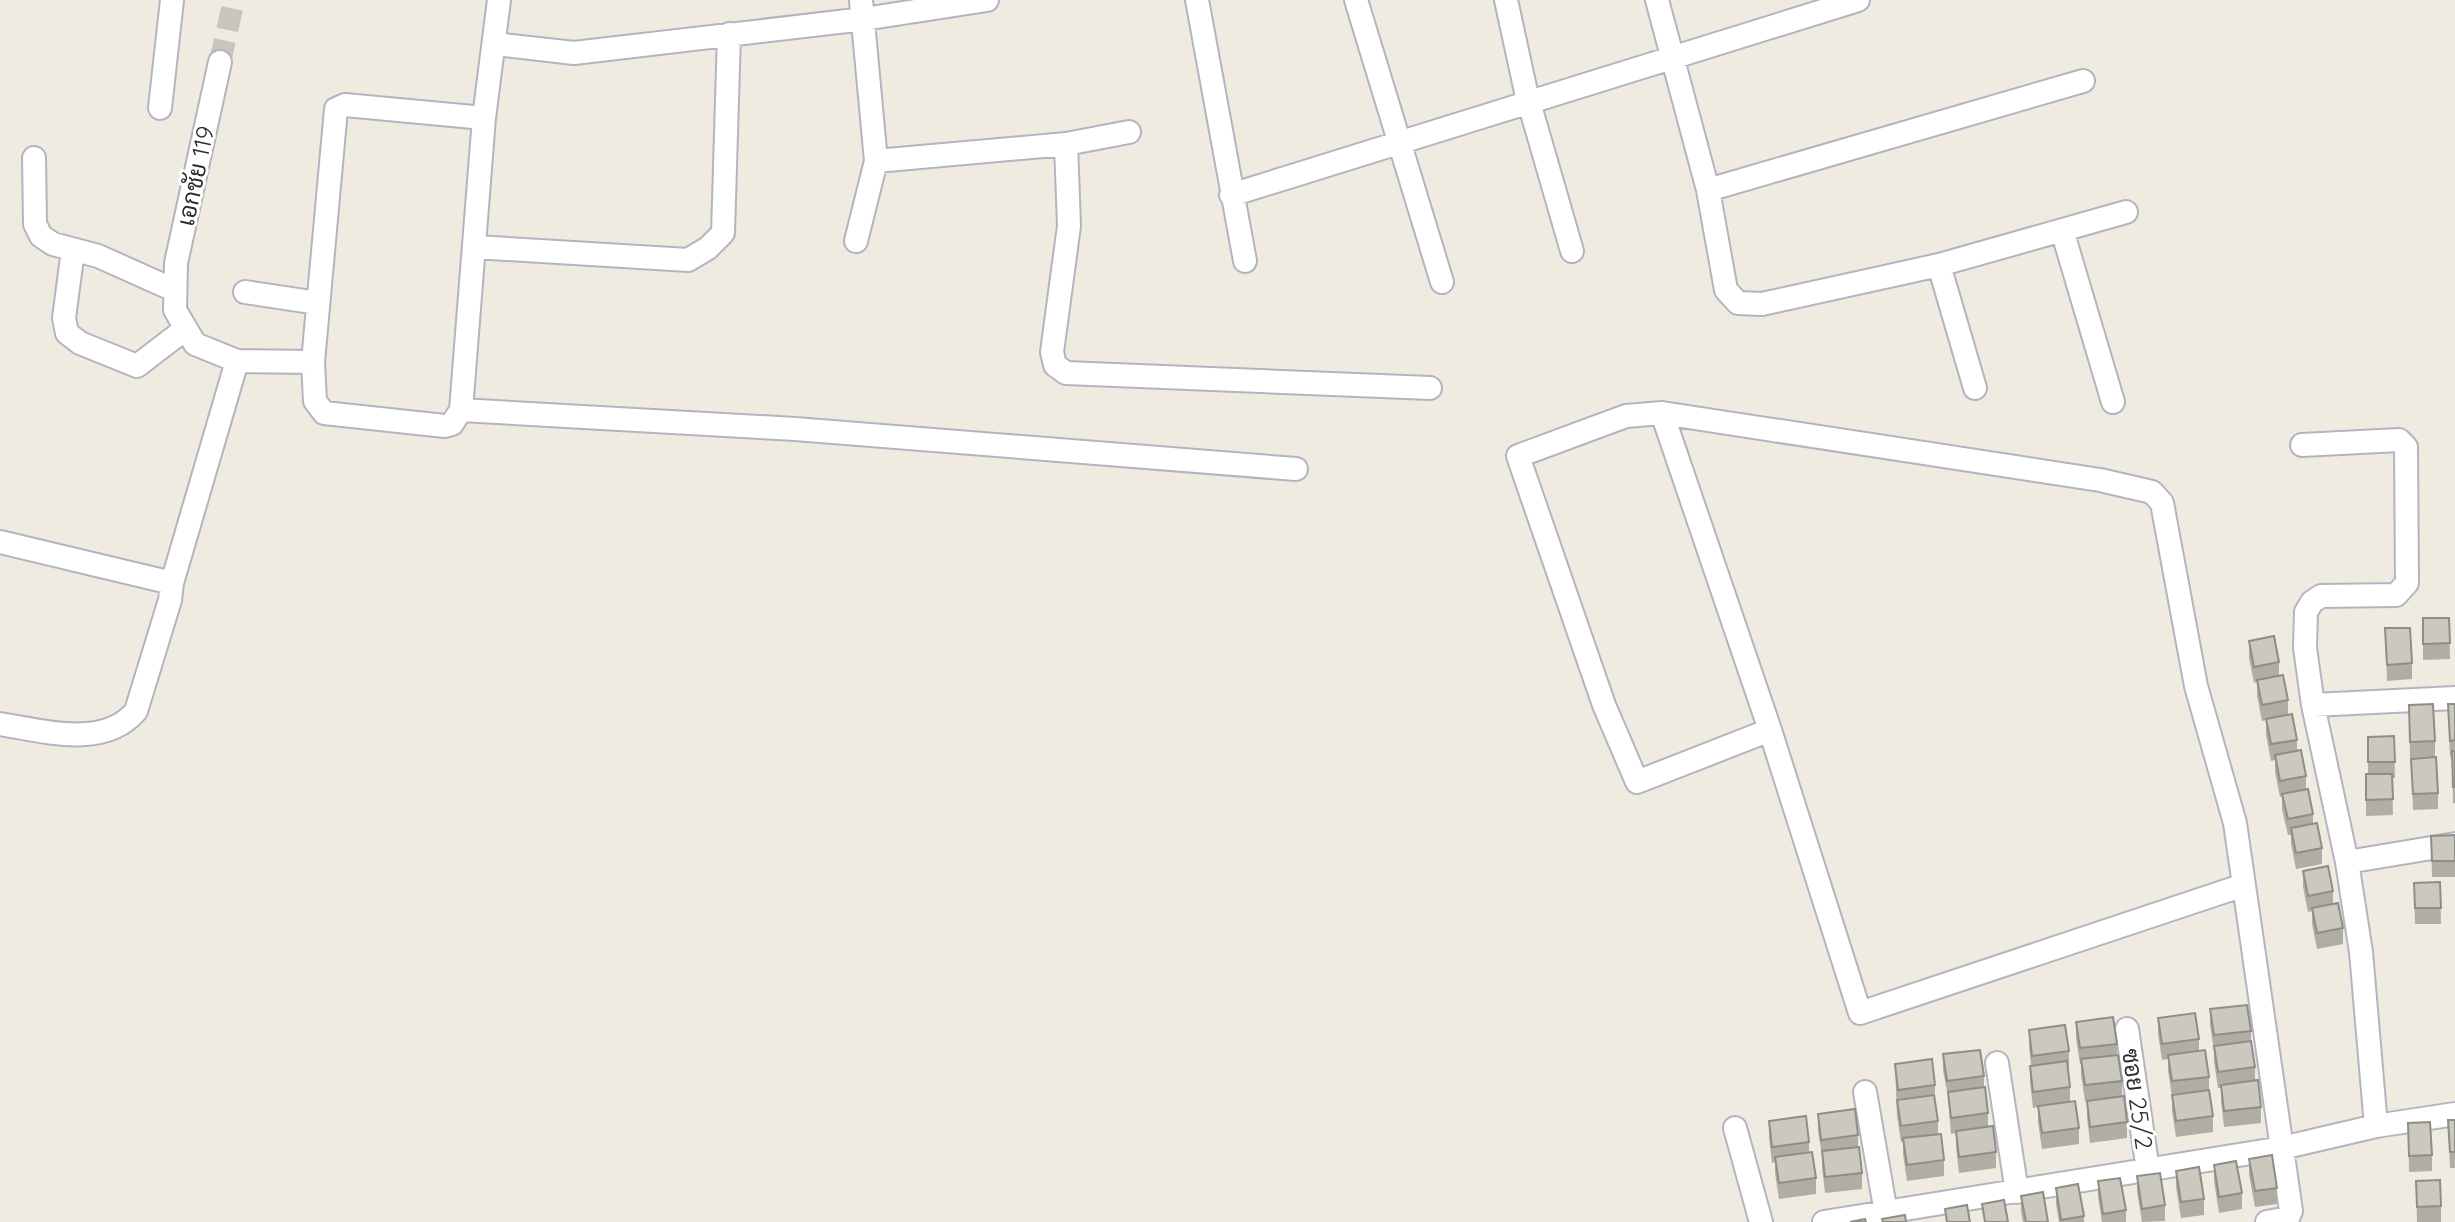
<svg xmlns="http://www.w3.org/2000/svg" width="2455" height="1222" font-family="Quicksand,Sarabun,sans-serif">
	<rect width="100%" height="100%" fill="#efebe1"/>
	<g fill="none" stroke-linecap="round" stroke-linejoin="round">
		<path stroke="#c8c5bd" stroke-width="22" stroke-dasharray="22 11" stroke-linecap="butt" d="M220,62L234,0"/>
		<g stroke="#b4b4c1" stroke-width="26">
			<path id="minor" d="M1197,0L1245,261
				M1356,0L1442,282
				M1506,0L1526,92L1572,251
				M1657,0L1708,190L1726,290L1738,303L1762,304L1939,265L2126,212
				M495,44L574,53L864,19L987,0
				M220,62L176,263L175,310L195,344L237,361L313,362
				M160,108L172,0
				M484,118L345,105L336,109L313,362L315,401L324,413L445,426L452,424L461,410L484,118L499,0
				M1066,144L1069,226L1052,352L1055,365L1066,373L1430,388
				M34,158L35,224L41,236L53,244L98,256L174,290
				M876,161L1066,144L1129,132
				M1708,190L2083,81
				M1231,195L1858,0
				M2062,230L2113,402
				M856,241L876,161L861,0
				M475,247L688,260L708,248L723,233L729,34
				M73,250L64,318L67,333L80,343L137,366L184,330
				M1939,265L1975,388
				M245,292L318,303
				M461,410L795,429L1296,469
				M1662,413L1770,730
				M2302,445L2399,440L2406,447L2407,583L2396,595L2321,596L2312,602L2306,612L2305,648L2313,705L2347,862L2361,952L2376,1126
				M0,542L172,583L237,361
				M2313,705L2455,698
				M0,724C44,731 104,749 136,711L170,600L172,583
				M2347,862L2455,844
				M2244,885L1860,1013L1770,730L1637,782L1604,705L1518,456L1626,416L1662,413L2100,480L2152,492L2162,503L2196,686L2235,823L2291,1211L2288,1218L2267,1222
				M2127,1029L2148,1170
				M1997,1063L2017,1192
				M1865,1092L1886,1213
				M1735,1128L1761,1222
				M1824,1222L2282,1148L2376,1126L2455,1114"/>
		</g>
		<use href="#minor" stroke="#fff" stroke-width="22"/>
	</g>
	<path fill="#afada4" d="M2423,618H2449L2450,659L2423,660Z
		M2385,628L2412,663V679L2387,681Z
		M2249,641L2279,662V676L2288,700V715L2297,740V751L2306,776V789L2313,814V824L2322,848V864L2296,869L2291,844V835H2288L2282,810V796L2280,797L2275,772V760L2271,761L2266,735V720L2262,721L2257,696V682L2254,683L2249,658Z
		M2448,704H2455V803H2453L2452,756L2450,757Z
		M2409,705L2435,741V757L2410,758Z
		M2394,736L2395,778H2392L2393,815L2366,816V774H2368V737Z
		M2411,759L2438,793V809L2413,810Z
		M2455,835V877H2432L2431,836Z
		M2303,871L2333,891V904L2343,928V944L2317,949L2312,924V911L2308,912L2303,887Z
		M2440,882L2441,924H2415L2414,883Z
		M2210,1009L2251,1031V1041L2255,1067V1081L2261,1107V1123L2224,1127L2221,1101V1088H2218L2214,1062V1051L2210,1025Z
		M2158,1018L2199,1039V1051L2209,1077V1090L2213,1116V1132L2176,1137L2172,1111V1097L2168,1071V1059L2162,1060L2158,1034Z
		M2076,1022L2117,1044V1055L2122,1081V1096L2127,1122V1138L2090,1143L2087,1117V1101H2085L2081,1075V1064H2080L2076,1038Z
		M2029,1030L2069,1051V1067L2068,1068L2070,1087V1102L2079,1128V1144L2042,1149L2038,1122V1107L2033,1108L2030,1082V1066L2031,1065L2029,1046Z
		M1943,1054L1984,1076V1087L1988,1113V1126L1996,1152V1168L1959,1173L1956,1147V1133L1951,1134L1948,1097L1943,1070Z
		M1895,1064L1935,1085V1101L1938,1121V1134L1944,1160V1176L1907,1181L1903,1154V1141L1901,1142L1897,1116Z
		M1818,1114L1858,1135V1147L1862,1173V1189L1825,1193L1822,1167V1156L1818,1130Z
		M2448,1120H2455V1168H2450Z
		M1769,1121L1809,1142V1152L1816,1178V1194L1779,1199L1775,1173V1162L1772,1163L1769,1137Z
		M2408,1123L2432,1155V1171L2409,1172Z
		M2249,1159L2277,1188V1204L2255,1207L2249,1175Z
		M2214,1165L2242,1193V1209L2219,1213L2214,1181Z
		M2176,1171L2204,1199V1215L2181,1218L2176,1187Z
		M2137,1176L2165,1205V1221L2142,1222L2137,1192Z
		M2098,1181L2126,1210V1222H2102L2098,1197Z
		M2416,1181L2441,1206V1222H2417Z
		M2056,1188L2084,1216V1222H2059L2056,1204Z
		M2021,1196L2048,1222H2023L2021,1212Z"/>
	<path fill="#cbc9bf" stroke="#8e8d86" stroke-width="2" d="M2423,618H2449L2450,643L2423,644Z
		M2385,628H2410L2412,663L2387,665Z
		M2274,636L2279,662L2254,667L2249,641Z
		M2283,675L2288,700L2262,705L2257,680Z
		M2433,704L2435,741L2410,742L2409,705Z
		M2448,704H2455V740L2450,741Z
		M2292,714L2297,740L2271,744L2266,719Z
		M2394,736L2395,762H2368V737Z
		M2301,750L2306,776L2280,781L2275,755Z
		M2452,751H2455V787H2453Z
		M2436,757L2438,793L2413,794L2411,759Z
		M2366,774H2392L2393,799L2366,800Z
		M2308,789L2313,814L2288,819L2282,794Z
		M2317,823L2322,848L2296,853L2291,828Z
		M2455,835V861H2432L2431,836Z
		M2328,866L2333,891L2308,896L2303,871Z
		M2440,882L2441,908H2415L2414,883Z
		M2338,903L2343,928L2317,933L2312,908Z
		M2247,1005L2251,1031L2214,1035L2210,1009Z
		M2195,1013L2199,1039L2162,1044L2158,1018Z
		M2113,1017L2117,1044L2080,1048L2076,1022Z
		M2065,1025L2069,1051L2032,1056L2029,1030Z
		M2251,1041L2255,1067L2218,1072L2214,1046Z
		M1980,1050L1984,1076L1947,1081L1943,1054Z
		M2205,1050L2209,1077L2172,1081L2168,1055Z
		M2118,1055L2122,1081L2085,1085L2081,1059Z
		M1932,1059L1935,1085L1898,1090L1895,1064Z
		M2067,1061L2070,1087L2033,1092L2030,1066Z
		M2258,1080L2261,1107L2224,1111L2221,1085Z
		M1985,1087L1988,1113L1951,1118L1948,1092Z
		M2209,1090L2213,1116L2176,1121L2172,1095Z
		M1934,1095L1938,1121L1901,1126L1897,1100Z
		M2124,1096L2127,1122L2090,1127L2087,1101Z
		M2075,1101L2079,1128L2042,1133L2038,1106Z
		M1855,1109L1858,1135L1821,1140L1818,1114Z
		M1806,1116L1809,1142L1772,1147L1769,1121Z
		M2448,1120H2455V1152H2450Z
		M2430,1122L2432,1155L2409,1156L2408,1123Z
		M1993,1126L1996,1152L1959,1157L1956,1131Z
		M1941,1134L1944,1160L1907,1165L1903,1138Z
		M1859,1147L1862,1173L1825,1177L1822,1151Z
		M1812,1152L1816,1178L1779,1183L1775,1157Z
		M2272,1155L2277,1188L2255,1191L2249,1159Z
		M2236,1161L2242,1193L2219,1197L2214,1165Z
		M2199,1167L2204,1199L2181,1202L2176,1171Z
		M2160,1173L2165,1205L2142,1209L2137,1176Z
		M2120,1178L2126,1210L2103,1214L2098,1181Z
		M2440,1180L2441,1206L2417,1207L2416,1181Z
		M2078,1184L2084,1216L2061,1220L2056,1188Z
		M2043,1192L2048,1222H2026L2021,1196Z
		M2004,1200L2008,1222H1985L1982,1204Z
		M1967,1205L1970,1222H1947L1945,1209Z
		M1905,1215L1906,1222H1883L1882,1219Z
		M1865,1219L1866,1222H1850Z"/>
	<g text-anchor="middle" stroke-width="6" stroke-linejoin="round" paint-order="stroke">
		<g font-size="24" fill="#2e2e2e" stroke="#fff">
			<text transform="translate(196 176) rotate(-78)" y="8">เอกชัย 119</text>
			<text transform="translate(2137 1099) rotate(82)" y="8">ซอย 25/2</text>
		</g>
	</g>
</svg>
